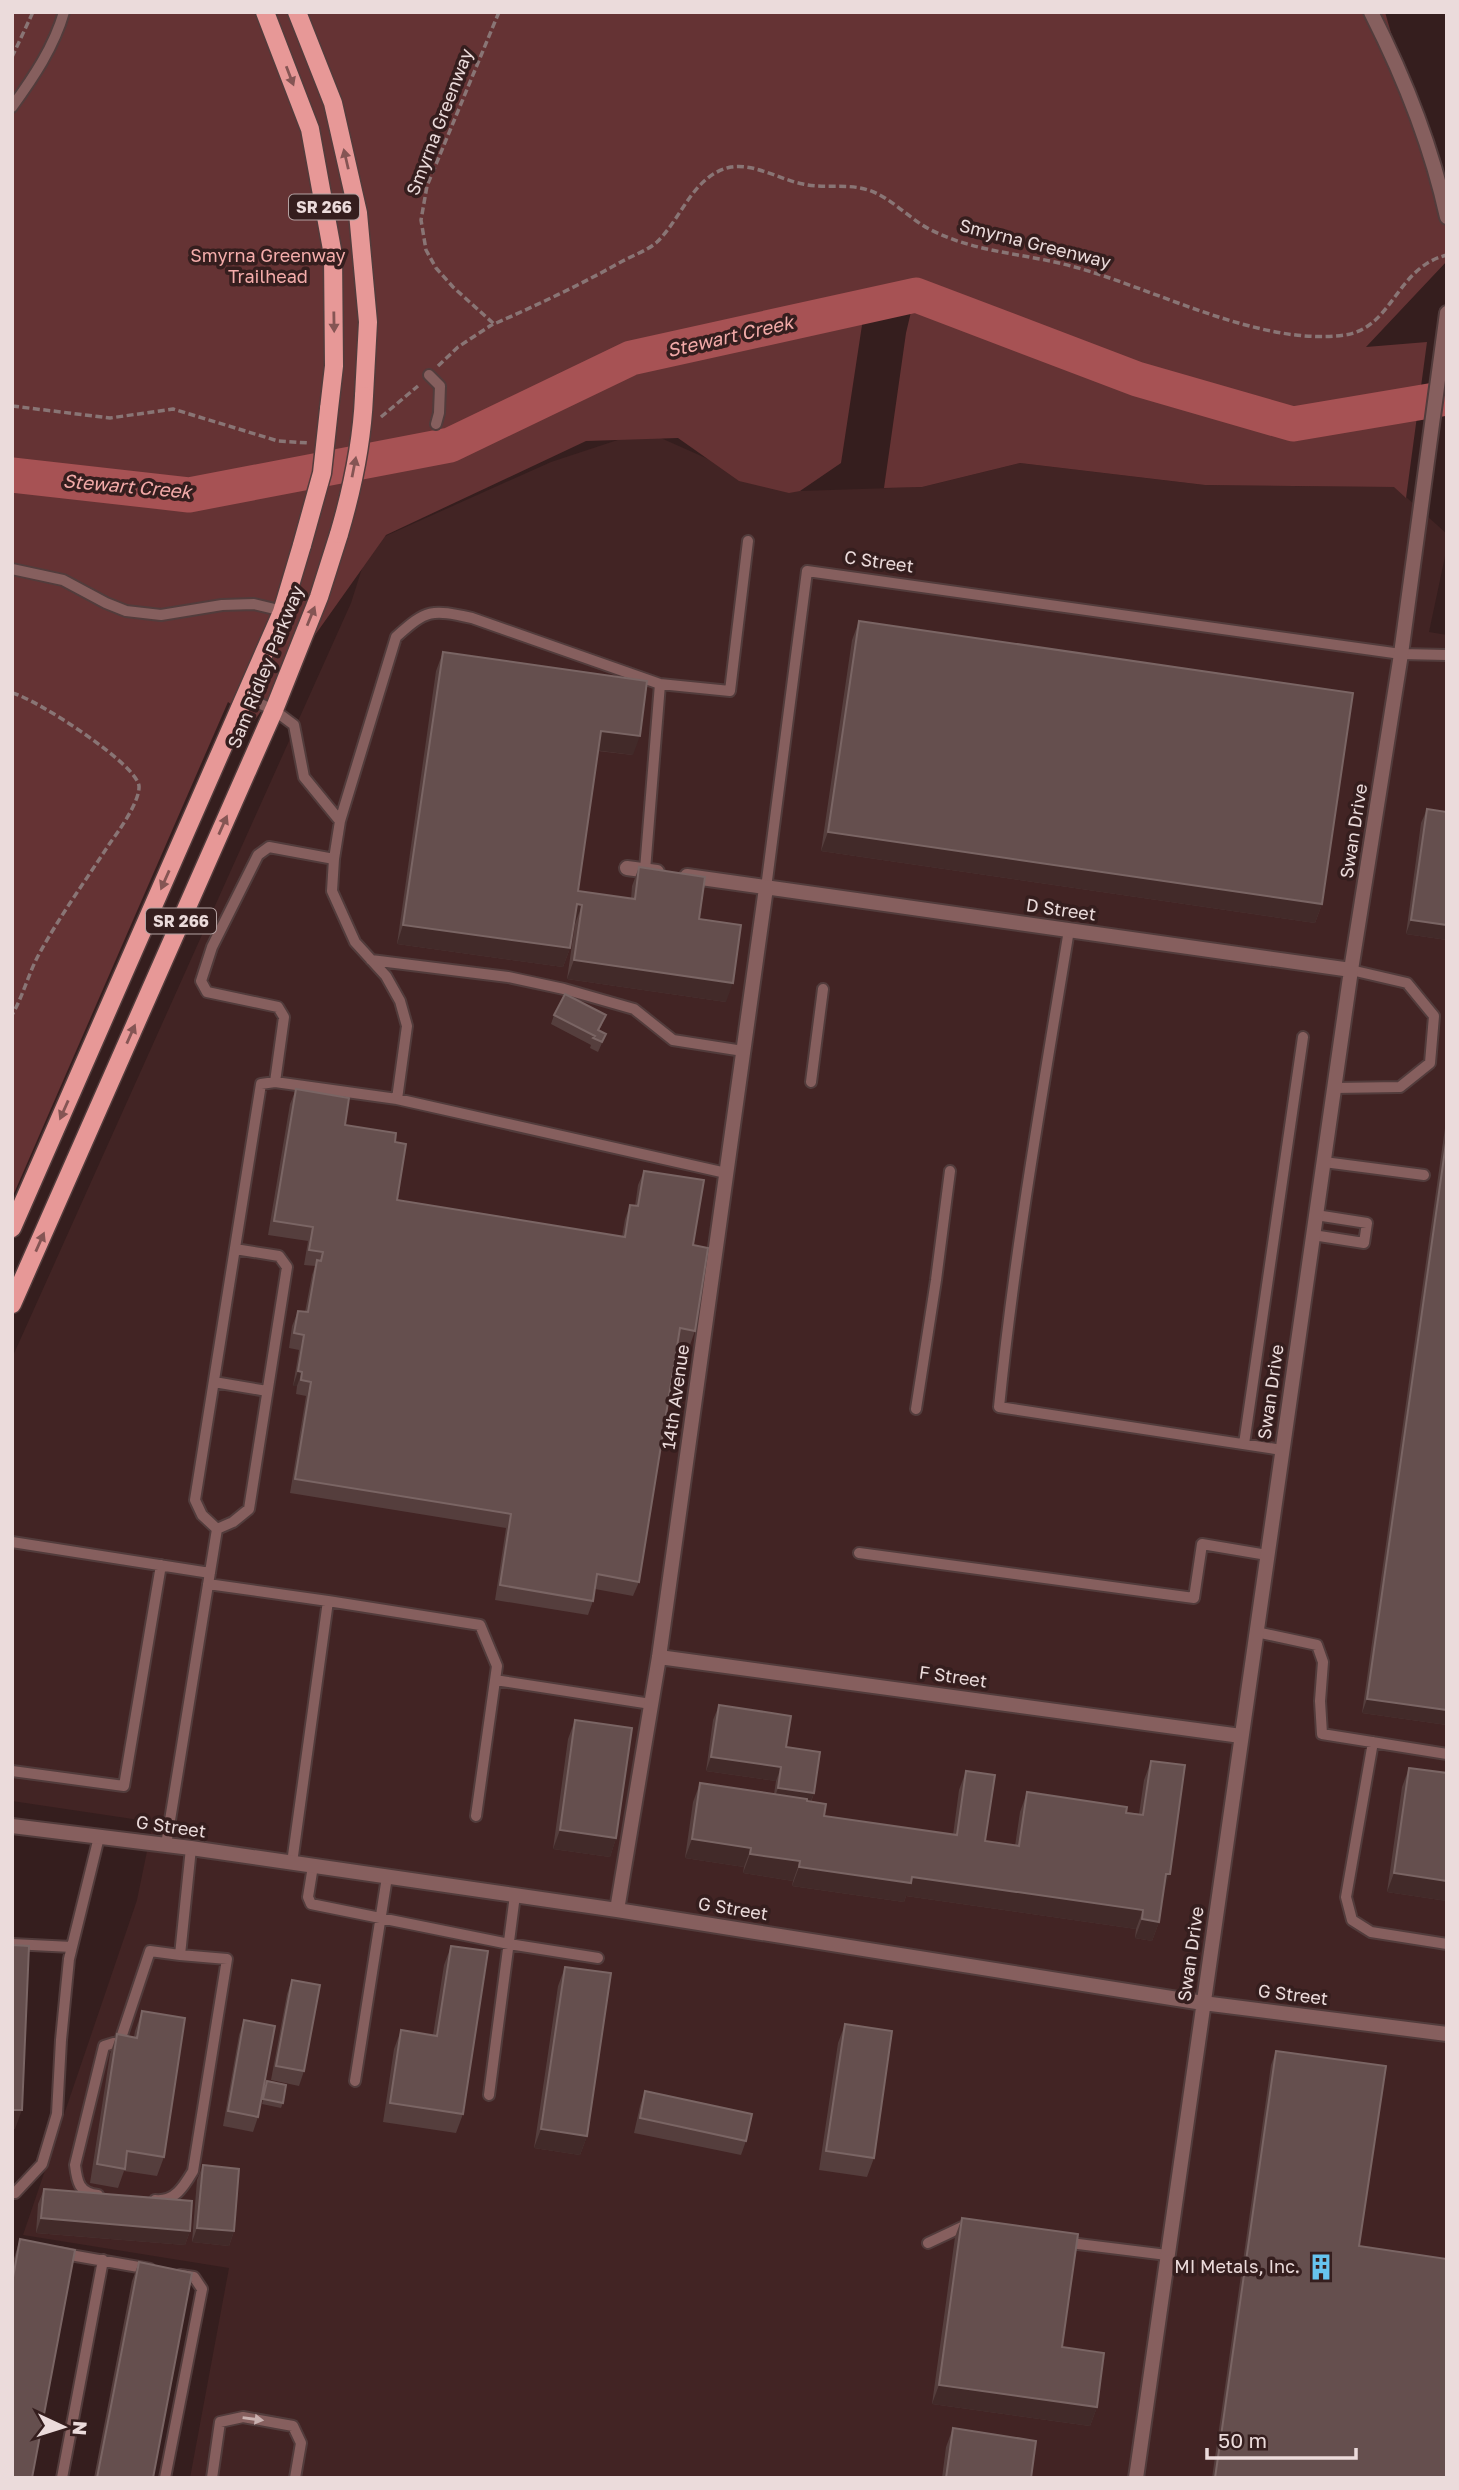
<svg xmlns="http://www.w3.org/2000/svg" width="1459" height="2490" font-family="'Golos Text',sans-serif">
	<rect width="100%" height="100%" fill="#351e1e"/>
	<path fill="#422424" d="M645,431L708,459L800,491L922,487L1020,463L1205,485L1395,487L1447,534V547L1429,632L1447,635V2478H190L229,2268L23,2235L137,1900L153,1822L12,1801V1358L351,603L370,543L551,462Z"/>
	<path fill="#653334" d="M12,12H1385L1447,227V261L1366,347L1427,342L1406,498L1394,487L1205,485L1020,463L922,487L884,488L906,333L915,295L864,312L841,463L800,491L789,493L739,481L678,438L586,441L386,535L254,721L228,702L12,1198Z"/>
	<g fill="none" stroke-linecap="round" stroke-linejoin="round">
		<path stroke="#a75254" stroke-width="35" d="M12,475L189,495L450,445L631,358L916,295L1137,379L1293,424L1447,398"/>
		<g stroke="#523c3c" stroke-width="14">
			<path id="lane" d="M12,107C33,78 54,47 64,12
				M429,375L440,386L439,413L436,424
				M12,569L63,580L106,603L126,611L161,615L222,605L254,604L283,611
				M660,684L730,691L748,541
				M340,821L396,637C427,609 431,609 472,618L660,684L645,870
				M766,888L807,571L1401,654L1447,655
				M1069,930C1043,1089 1015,1247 999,1407L1282,1450
				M371,960L508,977L564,989L634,1009L673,1040L743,1051
				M275,1082L284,1017L278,1007L207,992L201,981L212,947L258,855L269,847L334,859
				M811,1082L823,989
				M1334,1088L1400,1087L1430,1063L1434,1016L1407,983L1351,970
				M397,1099L726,1173
				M1324,1162L1424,1175
				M1313,1235L1364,1243L1367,1223L1316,1215
				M214,1382L267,1391
				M916,1409L936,1280L950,1171
				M1244,1444L1303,1037
				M217,1529L233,1522L249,1509L287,1267L279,1256L235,1249
				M12,1542L210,1573
				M859,1553L1194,1598L1202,1544L1267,1555
				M208,1584L328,1601
				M1256,1632L1317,1645L1323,1662L1320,1701L1322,1734L1447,1754
				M495,1680L651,1704
				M1373,1742L1346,1897L1352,1920L1371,1932L1447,1944
				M12,1771L124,1786L161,1565
				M166,1845L217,1529L202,1515L195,1500L261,1084L275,1082L397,1099L407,1026L400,1001L386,976L355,942L332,891L334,859L340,821L304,777L294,725L274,710L245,697
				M292,1863L328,1601L480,1625L497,1666L476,1816
				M313,1866L308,1897L311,1904L509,1944L598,1958
				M12,1944L72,1947
				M355,2081L387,1877
				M489,2095L515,1895
				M12,2193H15L42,2164L57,2114L61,2040L69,1959L99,1837
				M98,2195C79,2193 77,2182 75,2165L104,2046L120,2041L150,1951L180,1955L191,1848
				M155,2200C175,2202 184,2186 193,2171L227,1959L180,1955
				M1062,2242L1167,2255
				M928,2243L962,2227L970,2229
				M59,2253L150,2269
				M62,2478L103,2260
				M165,2478L202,2289L194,2277L180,2275
				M212,2478L220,2422L243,2417L293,2426L301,2443L295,2478"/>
		</g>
		<g stroke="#523c3c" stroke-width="18">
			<path id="street" d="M1371,12C1405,79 1431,144 1447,217
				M627,868L657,872
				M687,876L1351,970
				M659,1657L1241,1736
				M12,1826L191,1848L617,1910L1203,2003L1447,2034
				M617,1910L659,1657L766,888
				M1136,2478L1351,970L1401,654L1447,313"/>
		</g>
		<g stroke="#523c3c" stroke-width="21">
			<path id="primary" d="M265,12L310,129L333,255L334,366L329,409
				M297,12L333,103L358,213L368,322L364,396
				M12,1228L282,612L302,545
				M12,1304L274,710L319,597L339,534"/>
		</g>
		<path stroke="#897575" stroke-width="3.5" stroke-dasharray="7 3.5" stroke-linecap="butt" d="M499,12L427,186L421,220L426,250L436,268L453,287L494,324C537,305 578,286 619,263C631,256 647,251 657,242C682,218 693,175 731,167C754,163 781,180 803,184C824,189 847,183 868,190C891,197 909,219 931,230C977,253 1023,253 1071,266C1154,288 1260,347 1345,335C1393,328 1396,267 1447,255
			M12,57L33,12
			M438,366L458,347L493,324
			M12,406L110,418L173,409L278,441L309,443
			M381,417L418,386
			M12,693C35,698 137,764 139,786C140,801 119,831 110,843C86,880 59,917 38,956C28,975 23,996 12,1015"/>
		<use href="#lane" stroke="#865f5e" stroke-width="10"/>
		<use href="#street" stroke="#865f5e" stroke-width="14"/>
		<use href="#primary" stroke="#e79897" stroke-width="18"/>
		<g stroke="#523c3c" stroke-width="21" stroke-linecap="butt">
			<path id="primary-bridge" d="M339,534C352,490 362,442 364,396
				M302,545L322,473L329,409"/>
		</g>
		<use href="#primary-bridge" stroke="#e79897" stroke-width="18"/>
	</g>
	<path fill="#553e3d" d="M859,621L1322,904L1315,923L821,851L852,640Z
		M443,652L633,755L598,751L578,891L631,899L632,886L639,867L699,919L726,1002L567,979L575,924H574L570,948L563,967L397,944L436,671Z
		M1427,809L1447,812V940L1406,934L1421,823Z
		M554,1015L602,1025L599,1030L606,1034L598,1052L590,1048L591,1045L551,1024Z
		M296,1089L345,1125L395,1142L397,1200L622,1237L625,1219L630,1205L635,1206L638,1185L644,1171L693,1245L695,1331L690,1345L677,1343L639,1582L633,1596L595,1589L593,1601L588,1615L495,1600L506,1528L290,1493L306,1396L296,1394L297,1386H293L299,1350L289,1348L292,1326L298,1311L305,1312L312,1275L315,1266L304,1265L308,1241L268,1235L290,1104Z
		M1447,1114V1725L1362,1713Z
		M719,1705L786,1747L814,1793L811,1802L824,1816L953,1835L959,1790L966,1771L985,1841L1015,1846L1020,1812L1027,1792L1139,1814L1144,1780L1151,1761L1164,1891L1159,1922L1152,1941L1135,1938L1136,1929L906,1896L904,1902L792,1886L793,1881L743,1873L744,1867L685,1858L693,1802L700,1783L774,1794L776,1781L706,1771L713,1720Z
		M575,1720L616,1838L610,1857L553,1849L568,1739Z
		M1409,1768L1447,1773V1901L1387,1892L1402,1787Z
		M451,1946L463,2114L456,2133L383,2122L394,2049L401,2030L433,2035L444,1965Z
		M565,1967L587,2136L580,2155L534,2148L558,1986Z
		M292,1980L304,2071L299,2086L271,2080L287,1994Z
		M142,2011L164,2157L157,2176L124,2171L118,2188L90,2183L110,2054L117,2034L134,2037L135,2031Z
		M244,2020L258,2117L253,2132L223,2126L239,2035Z
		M845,2024L874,2158L867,2177L819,2170L838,2043Z
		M1276,2051L1359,2246L1447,2478H1212L1271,2065Z
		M267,2081L283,2103L281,2108L262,2104Z
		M645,2091L746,2141L741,2155L634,2133L640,2106Z
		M203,2165L234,2231L229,2246L192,2242L197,2180Z
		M44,2189L190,2231L185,2245L36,2233L38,2204Z
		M962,2218L1097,2407L1090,2426L932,2404L955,2237Z
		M20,2239L12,2478V2265Z
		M139,2262L153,2478H94L132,2281Z
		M953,2428L1031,2478H942L946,2447Z"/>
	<path fill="#422a29" d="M601,731L640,736L633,755L594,750Z
		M828,832L1322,904L1315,923L821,851Z
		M577,904L582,905L575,924L570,923Z
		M1411,920L1447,925V940L1406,934Z
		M403,925L570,948L563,967L397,944Z
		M574,960L733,983L726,1002L567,979Z
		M298,1371L302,1372L297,1386H293Z
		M1367,1699L1447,1710V1725L1362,1713Z
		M711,1757L781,1767L776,1781L706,1771Z
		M778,1788L814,1793L808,1808L773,1803Z
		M560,1830L616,1838L610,1857L553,1849Z
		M692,1839L751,1848L744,1867L685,1858Z
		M750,1854L800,1861L793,1881L743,1873Z
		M799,1867L912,1877L1143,1910L1136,1929L906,1896L904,1902L792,1886Z
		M1394,1873L1447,1881V1901L1387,1892Z
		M1166,1874H1170L1163,1894Z
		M1142,1919L1159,1922L1152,1941L1135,1938Z
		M12,2110H22L15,2129H12Z
		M541,2129L587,2136L580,2155L534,2148Z
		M41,2218L190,2231L185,2245L36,2233Z
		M197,2228L234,2231L229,2246L192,2242Z
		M939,2385L1097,2407L1090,2426L932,2404Z"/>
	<path fill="#654f4e" stroke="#7a6564" stroke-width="2" d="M859,621L1353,693L1322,904L828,832Z
		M443,652L647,681L640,736L601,731L578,891L635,899L639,867L705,877L699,919L741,925L733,983L574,960L582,905L577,904L570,948L403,925Z
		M1427,809L1447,812V925L1411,920Z
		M565,994L606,1015L598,1030L606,1034L602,1042L593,1038L595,1036L554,1015Z
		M296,1089L349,1098L345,1125L396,1133L395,1142L406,1144L397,1200L625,1237L630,1205L638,1206L644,1171L704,1180L693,1245L708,1248L695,1331L680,1328L639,1582L597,1574L593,1601L500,1585L511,1514L295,1479L311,1382L301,1380L302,1372L298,1371L304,1335L294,1333L298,1311L308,1312L317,1260L321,1261L323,1252L309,1250L313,1227L274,1221Z
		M1447,1136V1710L1367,1699Z
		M719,1705L791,1716L786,1747L820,1752L814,1793L778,1788L781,1767L711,1757Z
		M575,1720L632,1728L616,1838L560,1830Z
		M1151,1761L1185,1765L1170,1874H1166L1159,1922L1142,1919L1143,1910L912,1877L911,1883L799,1867L800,1861L750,1854L751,1848L692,1839L700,1783L807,1799V1801L826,1804L824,1816L957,1835L966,1771L995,1775L985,1841L1019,1846L1027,1792L1127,1807L1126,1813L1143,1815Z
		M1409,1768L1447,1773V1881L1394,1873Z
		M12,1945L29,1946L22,2110H12Z
		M451,1946L488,1951L463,2114L390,2103L401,2030L437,2036Z
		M565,1967L611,1973L587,2136L541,2129Z
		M292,1980L320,1985L304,2071L276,2066Z
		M142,2011L185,2018L164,2157L127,2151L125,2169L97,2164L117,2034L137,2038Z
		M244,2020L275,2026L258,2117L228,2111Z
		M845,2024L892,2031L874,2158L826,2151Z
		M1276,2051L1386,2066L1359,2246L1447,2259V2478H1215Z
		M267,2081L286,2085L283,2103L263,2099Z
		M645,2091L752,2114L746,2141L640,2118Z
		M203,2165L239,2169L234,2231L197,2228Z
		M44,2189L192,2201L190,2231L41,2218Z
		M962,2218L1078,2234L1062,2347L1104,2353L1097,2407L939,2385Z
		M20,2239L75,2250L32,2478H12V2283Z
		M139,2262L192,2273L153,2478H97Z
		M953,2428L1036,2441L1031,2478H946Z"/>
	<defs><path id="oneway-solid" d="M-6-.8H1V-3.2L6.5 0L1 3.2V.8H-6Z" transform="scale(1.75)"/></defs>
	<g fill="#855554">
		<use href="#oneway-solid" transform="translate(290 76) rotate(69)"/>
		<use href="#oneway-solid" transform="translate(346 159) rotate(-103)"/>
		<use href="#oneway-solid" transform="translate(334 322) rotate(89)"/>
		<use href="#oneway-solid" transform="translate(354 467) rotate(-79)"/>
		<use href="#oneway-solid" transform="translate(311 616) rotate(-68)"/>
		<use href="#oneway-solid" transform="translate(223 825) rotate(-66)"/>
		<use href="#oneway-solid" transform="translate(165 880) rotate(114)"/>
		<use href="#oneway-solid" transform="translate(131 1034) rotate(-66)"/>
		<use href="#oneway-solid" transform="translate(64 1110) rotate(114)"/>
		<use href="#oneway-solid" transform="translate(40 1242) rotate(-66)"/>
	</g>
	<use fill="#c8b0af" href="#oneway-solid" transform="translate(253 2419) rotate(8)"/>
	<defs>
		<g id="building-bare" transform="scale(2.1)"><path d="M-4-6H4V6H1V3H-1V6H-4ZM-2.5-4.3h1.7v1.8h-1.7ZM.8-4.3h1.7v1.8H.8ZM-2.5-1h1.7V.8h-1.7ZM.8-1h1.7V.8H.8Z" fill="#67c4ef" stroke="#351e1e" stroke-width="2.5" paint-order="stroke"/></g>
	</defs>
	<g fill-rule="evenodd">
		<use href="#building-bare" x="1321" y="2267"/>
	</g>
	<g text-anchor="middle" stroke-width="7" stroke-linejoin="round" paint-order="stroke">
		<g fill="#351e1e" stroke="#b4a2a2" stroke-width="2">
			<rect x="289" y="194.5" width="70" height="25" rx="5"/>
			<rect x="146" y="908.5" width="70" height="25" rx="5"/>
		</g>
		<g font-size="16" font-weight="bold" fill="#ebdbdb">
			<text x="324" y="213">SR 266</text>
			<text x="181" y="927">SR 266</text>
		</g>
		<g font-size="18" fill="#ebdbdb" stroke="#351e1e">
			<text transform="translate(440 122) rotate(-69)" y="6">Smyrna Greenway</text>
			<text transform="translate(1035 244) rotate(14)" y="6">Smyrna Greenway</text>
			<text transform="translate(879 562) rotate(8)" y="6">C Street</text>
			<text transform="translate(266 667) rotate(-68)" y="6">Sam Ridley Parkway</text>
			<text transform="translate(1354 831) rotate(-81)" y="6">Swan Drive</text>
			<text transform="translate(1061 910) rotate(8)" y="6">D Street</text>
			<text transform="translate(1271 1392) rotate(-82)" y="6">Swan Drive</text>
			<text transform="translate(676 1397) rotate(-82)" y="6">14th Avenue</text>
			<text transform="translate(953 1677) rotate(8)" y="6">F Street</text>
			<text transform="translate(171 1827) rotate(8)" y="6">G Street</text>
			<text transform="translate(733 1909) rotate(9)" y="6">G Street</text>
			<text transform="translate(1191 1954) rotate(-82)" y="6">Swan Drive</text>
			<text transform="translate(1293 1995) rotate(7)" y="6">G Street</text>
		</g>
		<g font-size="18" fill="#f5adab" stroke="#351e1e">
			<text x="268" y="262">Smyrna Greenway<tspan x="268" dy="21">Trailhead</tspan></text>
		</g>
		<g font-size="18" fill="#ebdbdb" stroke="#351e1e" text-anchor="end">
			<text x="1300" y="2273">MI Metals, Inc.</text>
		</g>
		<g font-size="19" font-style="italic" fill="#f2aaa8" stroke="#351e1e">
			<text transform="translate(730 336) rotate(-13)" y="7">Stewart Creek</text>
			<text transform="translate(127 486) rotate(5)" y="7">Stewart Creek</text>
		</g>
	</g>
	<rect width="1459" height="2490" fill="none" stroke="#ebdbdb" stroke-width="28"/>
	<g transform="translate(63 2427) rotate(94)" stroke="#351e1e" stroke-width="5" paint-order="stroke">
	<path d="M0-5L12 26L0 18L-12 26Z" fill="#ebdbdb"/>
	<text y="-10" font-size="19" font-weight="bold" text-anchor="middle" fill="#ebdbdb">N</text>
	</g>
	<path d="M1207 2448v10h149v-10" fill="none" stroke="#ebdbdb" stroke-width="3.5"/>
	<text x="1218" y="2448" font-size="21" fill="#ebdbdb" stroke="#351e1e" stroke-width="5" paint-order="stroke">50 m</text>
</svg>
